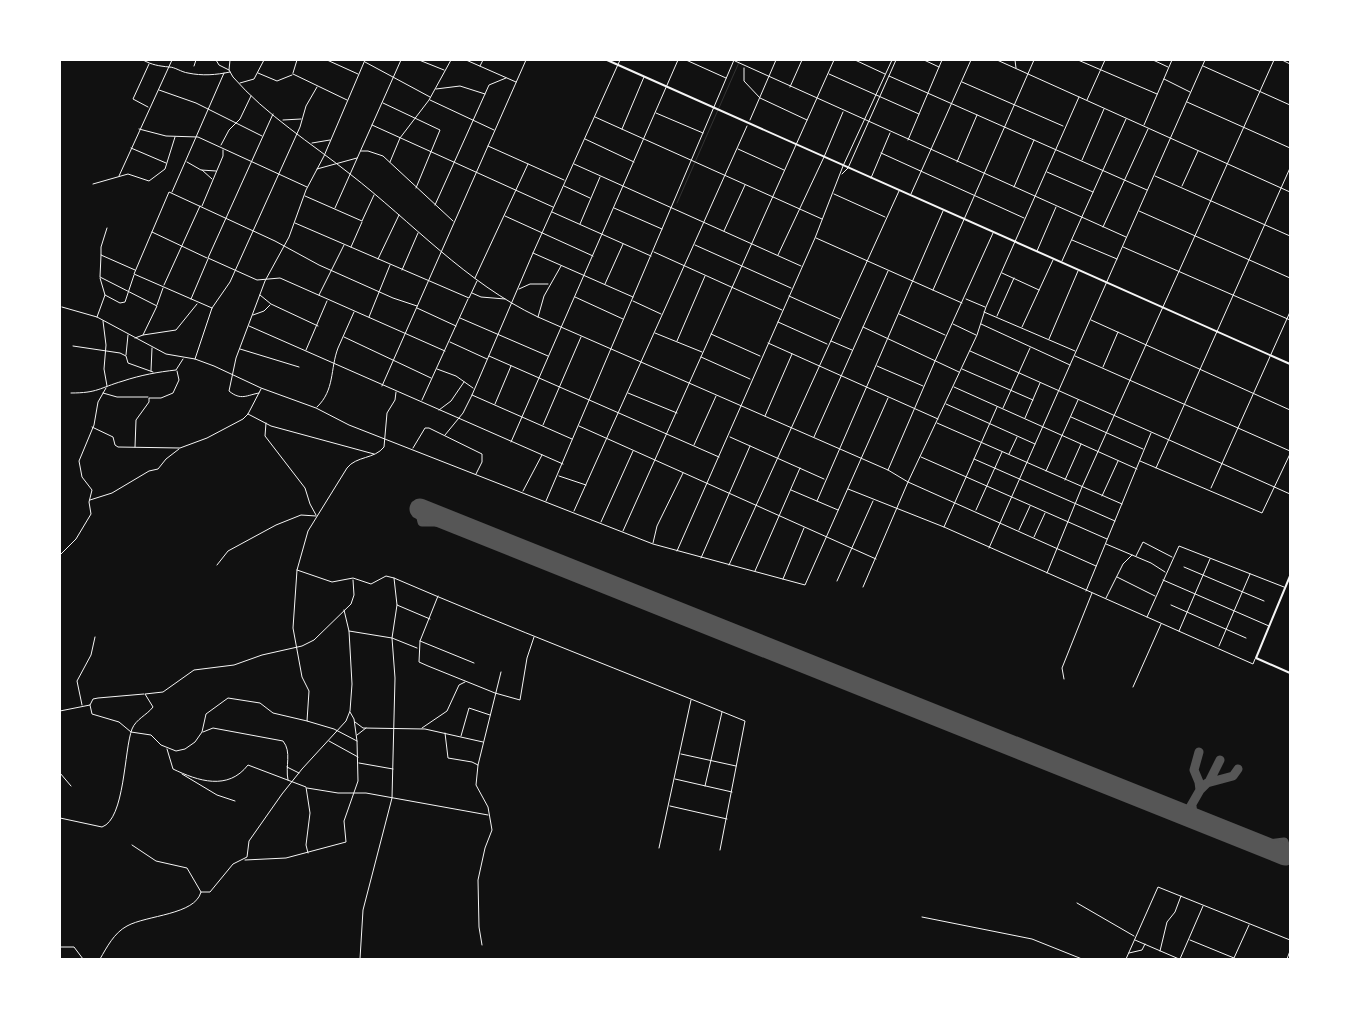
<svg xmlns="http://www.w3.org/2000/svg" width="1350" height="1019" font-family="'Source Serif 4',serif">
	<rect width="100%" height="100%" fill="#111"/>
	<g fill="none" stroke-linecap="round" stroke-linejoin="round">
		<path stroke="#333" stroke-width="1" d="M677,203L740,60"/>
		<path stroke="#565656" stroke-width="9" d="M440,517C433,509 426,503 420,514L422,522H453
			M1199,752L1194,770L1199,782L1200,790
			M1209,782L1220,760
			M1192,806L1193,814L1199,821
			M1179,813L1188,811L1200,790L1207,783L1233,776L1238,769
			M1259,845L1284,842L1286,848L1279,856L1272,855L1267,848"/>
		<path stroke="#565656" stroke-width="21" d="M420,509L1285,855"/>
		<path stroke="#f5f5f5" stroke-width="1" d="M143,60C152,65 159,66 169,67C175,67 181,72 188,73C202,76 216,75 230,72
			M216,60L219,65L229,70
			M230,60L229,70L233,77C266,115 311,143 350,174C412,222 466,283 538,317L888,470L908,482L1096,566
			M327,60L358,74
			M419,60L444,70
			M466,60L516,82
			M686,60L726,78
			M855,60L885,74
			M924,60L939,67
			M997,60L1290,192
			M1015,60L1016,68
			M1078,60L1157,94
			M1153,60L1168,67
			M1282,60L1290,64
			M735,61L1126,237
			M365,62L430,97
			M194,66L196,60
			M480,66L483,60
			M1203,66L1290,105
			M744,68V81L760,98L807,120
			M258,73L277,81L292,75
			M293,73L297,60
			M293,74L347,100
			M829,74L919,114
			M889,76L1147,190
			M1164,79L1190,92
			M962,82L1063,126
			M240,83L254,79L264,60
			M790,87L802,60
			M436,89L460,86L485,94
			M159,90L196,103L262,136
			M430,100L494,130
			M1087,100L1105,60
			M1187,102L1290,148
			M383,103L440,130L416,188
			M148,107L133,99L149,64
			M656,113L703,133
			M273,114L208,258L257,280L280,278L445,351
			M595,117L822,219
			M283,120L301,119
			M750,120L776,60
			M372,125L553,207
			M1144,125L1172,60
			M139,129L166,136L198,137L307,187
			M622,129L644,77
			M585,139L634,162
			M908,140L942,60
			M312,143L330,140
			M221,145L229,130L240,119L251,96
			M488,146L564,180
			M131,148L166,163
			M738,149L784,170
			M361,151H368L383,156L453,221
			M881,153L1024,218
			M1082,160L1104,109
			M187,162L201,170L216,171
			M390,162L400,138L429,100L451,60
			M957,162L977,115
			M574,164L801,266
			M317,169L357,158
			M202,170L212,179
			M1047,172L1093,192
			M842,174L848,168L896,60
			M119,176L172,60
			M1155,176L1290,236
			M871,178L890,133
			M93,184L128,174L149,181L165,169L175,137
			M564,186L590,198
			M1182,186L1198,151
			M1014,187L1034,140
			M172,192L224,73
			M834,194L885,217
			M911,194L971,60
			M305,196L362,221L374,195
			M435,205L489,85L506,78
			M202,206L223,156V150
			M335,208L401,60
			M614,208L662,229
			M1139,211L1290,278
			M552,212L651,256
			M505,216L593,256
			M295,223L469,298L477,281
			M580,224L600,177
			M1103,227L1148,129
			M107,228L101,247V255L135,270
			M724,231L745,185
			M152,232L207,258
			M816,238L962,303
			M1072,240L1117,259
			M695,245L791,288
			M351,247L362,222
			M1123,247L1290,320
			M1037,251L1056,207
			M654,252L782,310
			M533,253L633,297
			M101,255L100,277L157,306L143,335
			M778,255L824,157L843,112
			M378,259L399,215
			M1062,261L1126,119
			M402,270L418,233
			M1002,273L1039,290
			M475,278L528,164
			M605,284L623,244
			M164,285L200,206
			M519,289L530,284H548
			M933,290L1034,60
			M472,293L481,297L505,299
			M105,295L120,303L125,302L134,275
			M260,295L271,304L318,326
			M319,295L344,245
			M789,296L840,319
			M575,297L623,319
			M191,299L208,259
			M966,299L985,307
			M633,301L661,314
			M157,305L163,288
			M62,307L97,317L166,354L195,359L214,366L261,388L316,408L349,425L653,544L805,585L888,398
			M212,308L134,274L169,192L275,241L319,265L393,298L417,306
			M417,308L456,326
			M984,312L1075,351
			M899,314L945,335
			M253,315L264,311L270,305
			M997,316L1014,278
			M97,317L105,295L100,278
			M369,317L390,265
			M538,317L544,296L561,266
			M460,318L548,356
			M1091,320L1290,410
			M103,321L106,345L104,369L107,386
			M778,322L827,344
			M953,324L976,335
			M981,324L1070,365
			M249,326L563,464
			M863,327L959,372
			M1022,327L1053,260
			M655,333L702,352
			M711,334L760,356
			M344,337L431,378
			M135,338L143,335L176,330L197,304
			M1049,339L1078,271
			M677,341L705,276
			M831,341L852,350
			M450,342L487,359
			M768,343L938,419
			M73,346L120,353L126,356L128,363L153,372
			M240,349L299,367
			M306,350L327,301
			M970,351L1290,494
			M126,355L128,335
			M489,356L719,457
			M1075,356L1290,451
			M701,357L750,379
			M195,359L212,308L230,282L300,127L306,106L317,87
			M877,366L923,386
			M1103,367L1118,332
			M437,369L456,376L473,388
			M962,369L1033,400
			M151,371L152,348
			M382,386L526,60
			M954,387L1137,469
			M71,393C98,393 99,388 123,381C141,375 158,372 176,370L183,359
			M103,393L117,397H148
			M259,393C247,395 241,401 229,391L236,358L265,281L289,237L306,190L324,156L365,60
			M628,393L677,413
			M472,395L572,439
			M422,400L468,299
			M495,404L511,366
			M946,404L1035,444
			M317,407C335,390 330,369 338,348C343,336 349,324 354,312
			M1003,408L1030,348
			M439,410L451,401L464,382
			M248,414L271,426L374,454
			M765,416L792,354
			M1071,417L1143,449
			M1025,418L1040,383
			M266,423L265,436L305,488L310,504L316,515
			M937,423L1122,504
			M543,425L581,337
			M579,426L876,559
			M92,427L113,437L115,445L118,447L180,448L207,438L243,419L248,414L261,389
			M445,435L463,413L472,395L533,253L620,60
			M730,437L824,479
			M814,437L888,271
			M511,442L678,60
			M694,445L716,396
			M135,447L136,420L149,402V398H161L173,393L179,380L177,371
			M413,448L425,428H429L482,454V462L476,474
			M1009,454L1017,437
			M921,457L1107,539
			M974,459L1115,521
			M1140,461L1262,513L1290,454
			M1156,468L1290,168
			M888,470L935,361L993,233
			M1046,471L1078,400
			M559,476L586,485
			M1065,480L1081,444
			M1211,488L1290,312
			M848,489L944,527L1253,664L1255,659
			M791,490L838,510
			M523,491L542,455
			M1102,496L1118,461
			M90,500L112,493L149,471L158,469L166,459L179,449
			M546,501L734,60
			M817,501L943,211
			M976,510L1002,452
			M574,511L747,126
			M601,522L633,451
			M944,527L997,407
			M1019,530L1030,506
			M623,531L834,60
			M1034,537L1045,513
			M653,543L657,526L683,473
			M1106,544L1151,563L1165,572
			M989,548L1205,60
			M677,551L815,238L843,166L892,60
			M60,555L76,539L91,514L89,502L92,490L82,477L79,461L94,425L98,402L106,388
			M1136,556L1143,542L1172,557
			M701,558L750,446
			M217,565L228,551L276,525L301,515L316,516
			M729,565L899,191
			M1184,567L1264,601
			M297,570L332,582L353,578L371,584L386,576L394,578C510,628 628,673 745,721L720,850
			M755,571L800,468
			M1047,573L1082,487L1274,60
			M1117,577L1155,596
			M394,578L397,605L430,619
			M783,579L804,528
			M1163,580L1269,626
			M837,581L873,501
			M863,587L908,482L977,335L986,307L1079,97
			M1086,591L1151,433
			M438,596L420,641L419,662L428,666L495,693L520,700L527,658L534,637
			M1106,598L1123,564L1132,555
			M397,605L392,638L417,648
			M1171,605L1246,638
			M1147,617L1179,546L1284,587
			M349,631L392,638L395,678L392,798L363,910L360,959
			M1179,631L1210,559
			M420,641L474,663
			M1219,646L1250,574
			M1064,679L1062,668L1092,593
			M1133,687L1161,624
			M82,705L77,681L91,655L95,637
			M90,705L92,714L119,722L131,732L151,735L161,745L176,751L185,749L195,742L202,732L206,714L228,698L260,703L273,713L307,721
			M60,711L90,705L93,699L98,698L144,694
			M355,722L363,728L425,729L483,742
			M422,728L447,711L459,685L465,682
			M203,732L213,728L283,741C292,752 285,766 288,780
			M445,733L448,758L472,762L478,765L476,785L488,807L492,830L485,848L478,880L479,927L482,945
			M357,735L366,728
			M461,736L469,708L490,715
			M329,741L358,757
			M357,741L334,729L307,721L309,691L302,677L293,628L297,570L308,531L347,468C356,456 375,459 384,447L387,413L395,400L396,392
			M167,749L173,769C198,781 228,791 248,765L306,787L310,813L306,845L308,853
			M681,754L736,766
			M359,763L393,769
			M478,765L501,672
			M287,767L299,773
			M60,773L71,786
			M182,774L217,795L235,801
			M675,779L732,792
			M705,786L722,712
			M307,788L338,793H366L488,815
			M670,806L727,819
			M60,818L102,827C125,819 124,750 132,729C136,719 147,715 153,707L145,694L163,692L194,670L234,665L262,655L302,646L314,640L351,604L354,595L353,580
			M132,845L156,861L187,868L201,892
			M659,848L691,700
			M245,860L286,858L346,842L344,821L358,781L357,741L354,719L350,712
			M1077,903L1134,936
			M922,917L1032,939L1082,959
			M1135,940L1179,959
			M1190,940L1234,958
			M60,947H74L83,959
			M1160,951L1167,922L1175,912L1181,896
			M1129,953L1142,950L1145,944
			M1234,958L1249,925
			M100,959C107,947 114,933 127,926C147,915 195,915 201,892H210L233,864L247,857L249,841L282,794L302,769L346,721L350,711L352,684L349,631L344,610
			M1126,959L1158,887L1290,940
			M1180,959L1203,906
			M1287,959L1290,951"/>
		<path stroke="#f5f5f5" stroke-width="2" d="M607,60L1290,364
			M1290,576L1256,658L1290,673"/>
	</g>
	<rect width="1350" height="1019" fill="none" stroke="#ffffff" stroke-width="122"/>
</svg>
